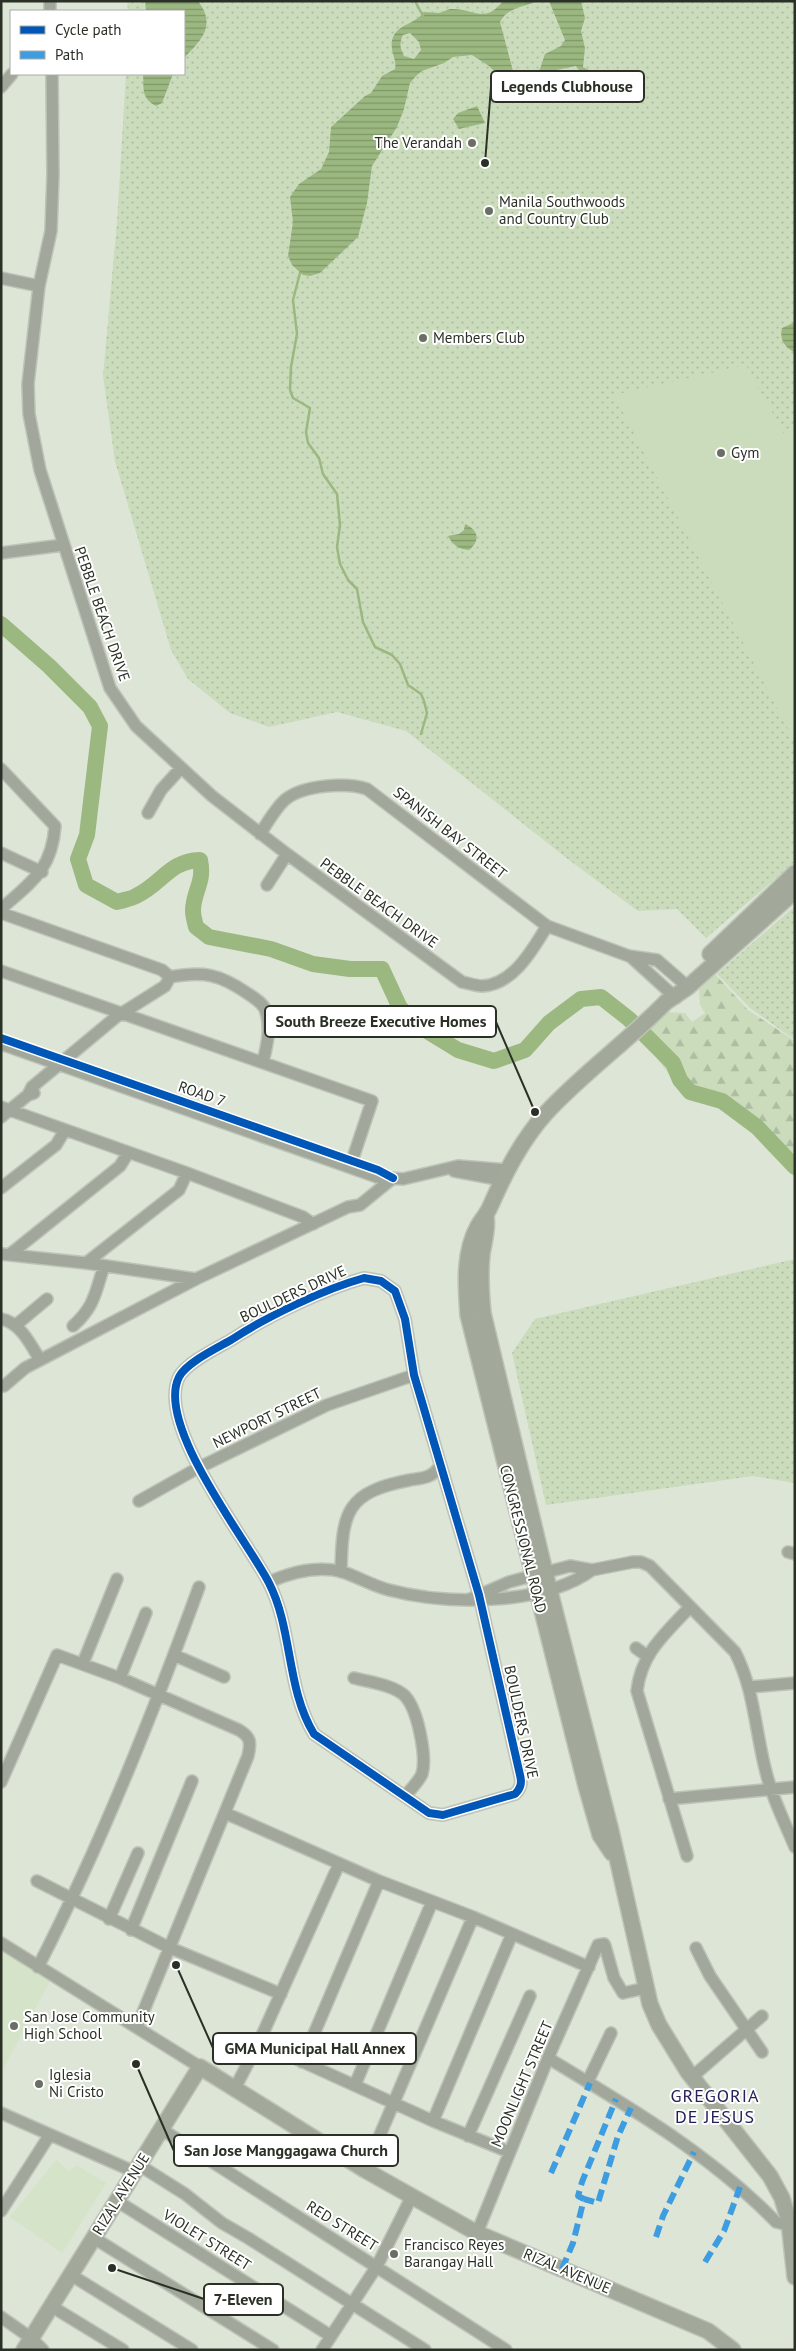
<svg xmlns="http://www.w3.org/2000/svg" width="796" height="2351" font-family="'PT Sans',sans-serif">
	<defs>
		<pattern id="grass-dots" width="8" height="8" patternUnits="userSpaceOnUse" patternTransform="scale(1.25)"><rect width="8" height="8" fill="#cbdcbc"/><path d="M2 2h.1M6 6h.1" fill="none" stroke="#aebda1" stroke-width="1.8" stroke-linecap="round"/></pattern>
		<pattern id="forest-firs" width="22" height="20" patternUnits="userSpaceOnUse" patternTransform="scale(1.25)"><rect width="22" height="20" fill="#cbdcbc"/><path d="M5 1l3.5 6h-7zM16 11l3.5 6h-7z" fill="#aebda1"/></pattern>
		<pattern id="water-rules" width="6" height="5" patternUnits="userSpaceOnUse" patternTransform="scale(1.25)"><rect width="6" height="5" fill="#9cb881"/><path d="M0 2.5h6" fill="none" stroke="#7f9669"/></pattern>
	</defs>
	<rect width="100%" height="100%" fill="#dde5d6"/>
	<path fill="#d5e3c9" d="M1,1951L51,1979L1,2073Z
		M56,2160L70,2172L76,2165L106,2183L62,2253L10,2217Z"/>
	<path fill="url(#grass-dots)" d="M127,1H795V862L706,938L677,909L638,911L569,860L406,731L337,712L269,727L230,713L188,679L171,650L115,461L103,376L117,222L126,74H184V11H128Z
		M795,906V1040L750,1008L717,974Z
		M795,1259V1483L753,1476L546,1505L512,1353L535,1319Z"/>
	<path fill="url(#forest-firs)" d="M715,974L748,1010L795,1041V1178L746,1126L722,1110L702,1101L686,1097L640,1036L667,1012L685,1013L692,1022L705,1013L700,1005L699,990Z"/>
	<path fill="#cbdcbc" d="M746,365L784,434L795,431V742L614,395Z"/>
	<path fill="url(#water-rules)" fill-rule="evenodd" d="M145,1H198C217,26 201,40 184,58V11H146Z
		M503,1H537C522,8 508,7 500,22L513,71C522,79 532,76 540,69L545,54L561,46L565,40L549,1H581L585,18L581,31L585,48L583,67L596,74L599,80L598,90L580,84L579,70L576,66L542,73L533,88L528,93L520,94L512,89L489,66L472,55L453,57L444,63L422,71L416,76L410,83L404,109L397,127L372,166L367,203L358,237L320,273L310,276L303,275L292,265L288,256L293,222L290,197L299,184L321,169L329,152L331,127L365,96L371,93L382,76L395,69C397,59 390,52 392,41C395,24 415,25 424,12C429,12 435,13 439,13C443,12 446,10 450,9C475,8 484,25 503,1ZM410,33L419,42L421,50L414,59L404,56C400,48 399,43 403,35Z
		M143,74H173L162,103L156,106C141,98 144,89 143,74Z
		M477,106L485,123L459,129L453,119L458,113Z
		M795,322V353C785,347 779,340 782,328Z
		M465,524C478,530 481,540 469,550C458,549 453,545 448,536L459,534L464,530Z"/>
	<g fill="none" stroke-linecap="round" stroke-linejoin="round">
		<path stroke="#9cb881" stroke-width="2.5" d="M415,1L423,16
			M300,273L293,300L297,334L291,367L290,390L293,398L310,408L306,432L308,443L319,458L323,474L337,494L340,525L337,547L340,564L348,580L357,589L363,622L375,647L392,655L400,664L408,685L421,694L424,701L427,713L421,734"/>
		<path stroke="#9cb881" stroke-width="16" d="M1,624L49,666L90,707L100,726L87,835L78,859L86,885L117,902C123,900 131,899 136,896C162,884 169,861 200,860C205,883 193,891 193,911C193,916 195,922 196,927L209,937L271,949L313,964L350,969H382L400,1008L422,1028L458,1050L494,1061L525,1050L549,1023L581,999L601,997L629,1019L673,1063L680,1080L690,1092L722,1101L757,1127L795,1167"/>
		<g stroke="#bdc3b8" stroke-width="14">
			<path id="minor" d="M50,1V11
				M52,74L53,175L51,231L39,286L28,384L29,414L40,470L110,688L136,726L212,796L287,854L462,982C468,983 476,986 482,986C513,985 533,949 547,926
				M1,87L12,74
				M1,278L39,286
				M1,553L63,545
				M1,769L55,826C52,870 31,882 1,909
				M148,813L161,790L181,768
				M260,834C268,822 276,807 286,799C304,785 346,782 367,789L547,926L629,956L657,960L688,987
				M1,853L42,872
				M267,885L287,854
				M1,913L162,970L170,977L165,986L116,1017L32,1087L28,1095
				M631,957L676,998
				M1,971L372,1101L352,1161
				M170,977C204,971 219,974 247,993C254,998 264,1003 266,1012C271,1029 267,1045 263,1062
				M1,1044L377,1177L403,1179L458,1166L508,1170
				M1,1107L187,1173L303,1217L313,1224
				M1,1117L28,1095L34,1093
				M454,1171L502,1180
				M1,1188L56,1145L65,1130
				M1,1254L86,1263L196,1279
				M9,1255L120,1166L128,1153
				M86,1263L179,1190L187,1173
				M364,1278L381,1281L395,1291L405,1319L414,1375L479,1595L520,1775C522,1783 521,1788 515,1794L443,1815L429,1813L314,1734C286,1688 293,1630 269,1583C247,1540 155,1425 179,1377C186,1363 217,1348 231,1340C266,1317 324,1289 364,1278Z
				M1,1319C20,1322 31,1345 40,1360
				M16,1325L47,1299
				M73,1326C95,1306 95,1293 104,1266
				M4,1386L25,1368L46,1357L196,1279L348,1207L360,1205L393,1178
				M139,1501L198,1468L327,1405L414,1375
				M788,1552L795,1554
				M341,1572C342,1512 346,1492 410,1480C423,1478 432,1478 440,1466
				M269,1582C292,1572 317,1565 343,1572C358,1577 373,1586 389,1590C447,1605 542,1606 592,1570
				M468,1600L509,1582L570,1566L592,1570L633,1562H641L650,1566L735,1652C754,1689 755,1728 765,1768C771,1795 784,1821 795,1847
				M636,1648L647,1656
				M174,1655L224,1677
				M83,1663L117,1579
				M120,1678L146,1613
				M354,1678C369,1682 394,1685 405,1696C418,1710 427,1757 422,1774C419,1781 411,1789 406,1795
				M750,1687L795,1683
				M1,1782L57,1655L120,1678L239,1730C251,1737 251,1743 248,1756L137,2027
				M669,1799L795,1787
				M225,1813L379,1881L473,1917L589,1967
				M687,1856L637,1691C641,1653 666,1633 690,1607
				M37,1881L168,1947L281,1994
				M109,1919L138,1853
				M131,1930L192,1781
				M1,1943L200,2067
				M696,1948L710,1976L762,2052
				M38,1967C101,1844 152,1716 199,1587
				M259,2042L433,2121L509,2152
				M548,2058C628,2106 711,2155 776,2222L784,2224L789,2222
				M302,2062L379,1881
				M692,2077L762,2016
				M588,2081L611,2033
				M355,2085L432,1902
				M235,2088L259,2042L339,1864
				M1,2113L135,2172
				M433,2121L512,1934
				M161,2129L506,2350
				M468,2136L530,1996
				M139,2165L185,2194L222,2223L248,2238L425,2350
				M365,2170L473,1917
				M117,2201L331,2336
				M1,2211L49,2136
				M477,2233L548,2058L598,1945L604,1944L605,1946L614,1978L623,1993L646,1988
				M94,2238L273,2350
				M71,2275L192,2350
				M51,2306L123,2350
				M1,2317L31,2338L43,2350
				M322,2350L377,2266L412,2196"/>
		</g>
		<g stroke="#bdc3b8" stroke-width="18">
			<path id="major" d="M710,954L795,873
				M486,1216C488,1230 484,1241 482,1254C480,1274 481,1293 483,1313L545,1572L611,1831L650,2004L659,2025L688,2072L770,2176L782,2198L789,2222L795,2277
				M612,1853L600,1835L586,1786L468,1315C466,1286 463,1253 478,1226C482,1219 487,1214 490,1207C505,1173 521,1141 546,1113C583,1073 628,1041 666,1002L688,987L795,891
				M24,2350L200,2067L365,2170L477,2233L708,2331L733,2350"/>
		</g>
		<use href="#minor" stroke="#a1a79a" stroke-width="11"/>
		<use href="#major" stroke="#a2a99a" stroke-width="15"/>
		<path stroke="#3d9de0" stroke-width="6" stroke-dasharray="12 6" stroke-linecap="butt" d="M551,2173L590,2083
			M584,2199L578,2196L582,2182L616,2099
			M656,2237L663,2216L694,2152
			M705,2262L724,2231L740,2187
			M562,2269L573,2243L584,2199L598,2203L618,2136L631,2108"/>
		<g stroke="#fff" stroke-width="11">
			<path id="cycleway" d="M1,1038L378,1170L393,1178
				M364,1278L381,1281L395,1291L405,1319L414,1375L479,1595L520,1775C522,1783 521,1788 515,1794L443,1815L429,1813L314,1734C286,1688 293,1630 269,1583C247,1540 155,1425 179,1377C186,1363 217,1348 231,1340C266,1317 324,1289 364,1278Z"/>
		</g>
		<use href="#cycleway" stroke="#0057b8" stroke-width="8"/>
	</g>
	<g fill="#696f64" stroke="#fff" stroke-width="2">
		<circle cx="472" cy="143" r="5"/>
		<circle cx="489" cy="211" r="5"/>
		<circle cx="423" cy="338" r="5"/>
		<circle cx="721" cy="453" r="5"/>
		<circle cx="14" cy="2026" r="5"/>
		<circle cx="39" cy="2084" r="5"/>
		<circle cx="394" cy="2254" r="5"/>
	</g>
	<g text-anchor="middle" stroke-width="4" stroke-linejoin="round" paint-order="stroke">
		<g font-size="15" fill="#2b3026" stroke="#fff" text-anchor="start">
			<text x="462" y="148" text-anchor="end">The Verandah</text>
			<text x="499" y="207">Manila Southwoods<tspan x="499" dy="17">and Country Club</tspan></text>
			<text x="433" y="343">Members Club</text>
			<text x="731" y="458">Gym</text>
			<text x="24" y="2022">San Jose Community<tspan x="24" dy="17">High School</tspan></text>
			<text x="49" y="2080">Iglesia<tspan x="49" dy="17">Ni Cristo</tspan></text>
			<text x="404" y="2250">Francisco Reyes<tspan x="404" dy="17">Barangay Hall</tspan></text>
		</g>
		<g font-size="15" fill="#2b3026" stroke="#fff">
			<text transform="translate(102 614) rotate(71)" y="5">PEBBLE BEACH DRIVE</text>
			<text transform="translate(450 833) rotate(38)" y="5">SPANISH BAY STREET</text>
			<text transform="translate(379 903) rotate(36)" y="5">PEBBLE BEACH DRIVE</text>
			<text transform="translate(202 1094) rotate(19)" y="5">ROAD 7</text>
			<text transform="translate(293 1294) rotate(-25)" y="5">BOULDERS DRIVE</text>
			<text transform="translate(267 1418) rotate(-26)" y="5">NEWPORT STREET</text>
			<text transform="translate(523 1539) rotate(76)" y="5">CONGRESSIONAL ROAD</text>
			<text transform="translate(521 1722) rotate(78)" y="5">BOULDERS DRIVE</text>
			<text transform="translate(522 2084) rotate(-67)" y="5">MOONLIGHT STREET</text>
			<text transform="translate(121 2194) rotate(-58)" y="5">RIZAL AVENUE</text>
			<text transform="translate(342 2226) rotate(32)" y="5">RED STREET</text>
			<text transform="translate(207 2240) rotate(32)" y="5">VIOLET STREET</text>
			<text transform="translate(567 2271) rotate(23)" y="5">RIZAL AVENUE</text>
		</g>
		<g font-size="18" letter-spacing="1" fill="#24215a" stroke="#fff">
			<text x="715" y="2102">GREGORIA<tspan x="715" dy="21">DE JESUS</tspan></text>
		</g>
	</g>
	<path fill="none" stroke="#2b3026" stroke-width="2" d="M485 163L491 87M535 1112L496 1022M176 1965L213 2048M136 2064L174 2151M112 2268L204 2299"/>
	<g fill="#2b3026" stroke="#fff" stroke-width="2">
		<circle cx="485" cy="163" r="5"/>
		<circle cx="535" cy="1112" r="5"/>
		<circle cx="176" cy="1965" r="5"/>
		<circle cx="136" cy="2064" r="5"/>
		<circle cx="112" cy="2268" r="5"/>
	</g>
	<g fill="#fff" stroke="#2b3026" stroke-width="2">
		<rect x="491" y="71" width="153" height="31" rx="5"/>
		<rect x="265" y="1006" width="231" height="31" rx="5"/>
		<rect x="213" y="2033" width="203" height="31" rx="5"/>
		<rect x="174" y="2135" width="224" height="31" rx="5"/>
		<rect x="204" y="2284" width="79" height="31" rx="5"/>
	</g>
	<g font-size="16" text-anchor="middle" font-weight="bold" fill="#2b3026">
		<text x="567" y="92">Legends Clubhouse</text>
		<text x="381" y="1027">South Breeze Executive Homes</text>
		<text x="315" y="2054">GMA Municipal Hall Annex</text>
		<text x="286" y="2156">San Jose Manggagawa Church</text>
		<text x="243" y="2305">7-Eleven</text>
	</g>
	<rect width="796" height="2351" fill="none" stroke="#2b3026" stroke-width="5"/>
	<rect x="10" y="10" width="175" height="65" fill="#ffffff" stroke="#aaaca8"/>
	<rect x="20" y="26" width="25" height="8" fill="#0057b8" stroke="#aaaca8"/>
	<text x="55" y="35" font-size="15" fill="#2b3026">Cycle path</text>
	<rect x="20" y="51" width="25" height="8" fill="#3d9de0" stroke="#aaaca8"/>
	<text x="55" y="60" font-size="15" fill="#2b3026">Path</text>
</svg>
